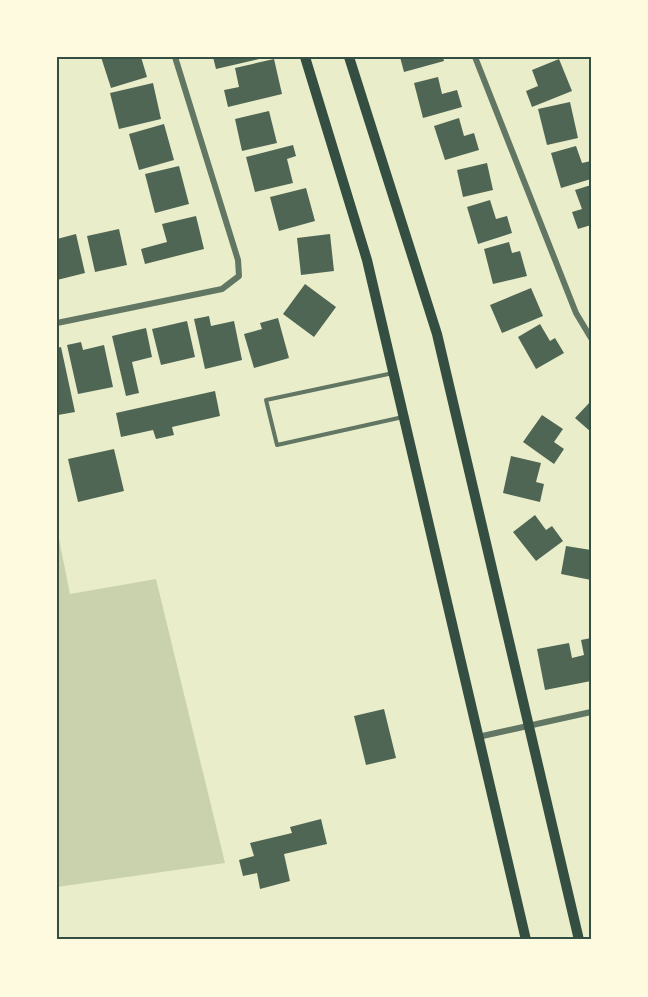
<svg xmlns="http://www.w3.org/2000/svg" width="648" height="997" font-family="Montserrat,sans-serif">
	<rect width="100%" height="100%" fill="#e9edc9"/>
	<path fill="#cad2ad" d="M57,529L70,594L156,579L225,863L57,887Z"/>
	<path fill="#4f6655" d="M101,57H141L147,77L111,88Z
		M213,57H259V59L216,69Z
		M400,57H443L444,61L404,72Z
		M274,59L282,94L228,107L224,90L239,87L235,68Z
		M559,59L572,91L532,107L526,91L538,86L532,70Z
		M438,77L442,94L457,90L462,107L423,118L414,83Z
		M153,83L161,119L119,129L110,93Z
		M570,102L578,138L547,145L538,109Z
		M269,111L277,143L242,151L235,119Z
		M459,118L464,136L474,133L479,150L445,160L434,126Z
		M164,124L174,160L139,170L129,134Z
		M293,145L296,156L287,159L293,183L255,192L246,157Z
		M576,146L582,163L591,161V179L561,188L551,153Z
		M487,163L493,190L463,197L457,170Z
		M179,166L189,204L155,213L145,174Z
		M591,185V225L578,229L572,212L582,209L575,190Z
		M306,188L315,221L279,231L270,197Z
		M490,200L496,219L507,216L512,233L478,244L467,207Z
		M196,216L204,249L145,264L141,249L167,242L162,224Z
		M119,229L127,265L95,272L87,236Z
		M76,234L85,273L57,280V239Z
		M330,234L334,271L301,275L297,238Z
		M509,242L512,253L520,251L527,276L493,284L484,249Z
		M305,284L336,307L314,337L283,314Z
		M531,288L543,316L502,333L490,305Z
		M209,316L211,326L234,321L242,360L205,369L194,319Z
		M278,318L289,358L254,368L244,334L262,329L260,323Z
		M187,321L195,357L161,365L152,329Z
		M540,324L550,341L555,338L564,353L536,369L518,337Z
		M146,328L152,357L132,362L139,393L126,396L112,336Z
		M81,342L83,350L104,345L113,387L78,394L67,345Z
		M61,347L75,412L58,415L57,348Z
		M215,391L220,416L172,427L174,435L156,439L153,430L121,437L116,413Z
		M591,401V432L575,418Z
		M542,415L563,429L554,442L564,449L554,464L523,442Z
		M114,449L124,491L78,502L68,459Z
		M511,456L541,463L536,482L544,484L540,502L503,493Z
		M535,515L546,530L552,526L563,541L536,561L513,532Z
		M566,546L591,550V580L561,574Z
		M591,638V681L545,690L537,649L569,643L572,658L584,655L581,640Z
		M384,709L396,758L366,765L354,716Z
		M321,819L327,844L284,854L290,881L260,889L257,873L243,876L239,860L254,856L250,843L292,833L290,827Z"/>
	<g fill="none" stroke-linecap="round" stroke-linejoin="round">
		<path stroke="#617663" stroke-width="4" d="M393,373L266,400L277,445L403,417"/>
		<path stroke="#617663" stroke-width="6" d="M475,57L576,313L591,338
			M57,323L222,289L239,276L238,260L175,57
			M478,737L591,712"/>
		<path stroke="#344e41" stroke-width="10" d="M305,57L367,260L526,940
			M349,57L437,334L579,940"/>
	</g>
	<rect width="648" height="997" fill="none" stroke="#fefae0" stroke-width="117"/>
	<rect x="58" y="58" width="532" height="880" fill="none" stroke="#344e41" stroke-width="2"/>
</svg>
